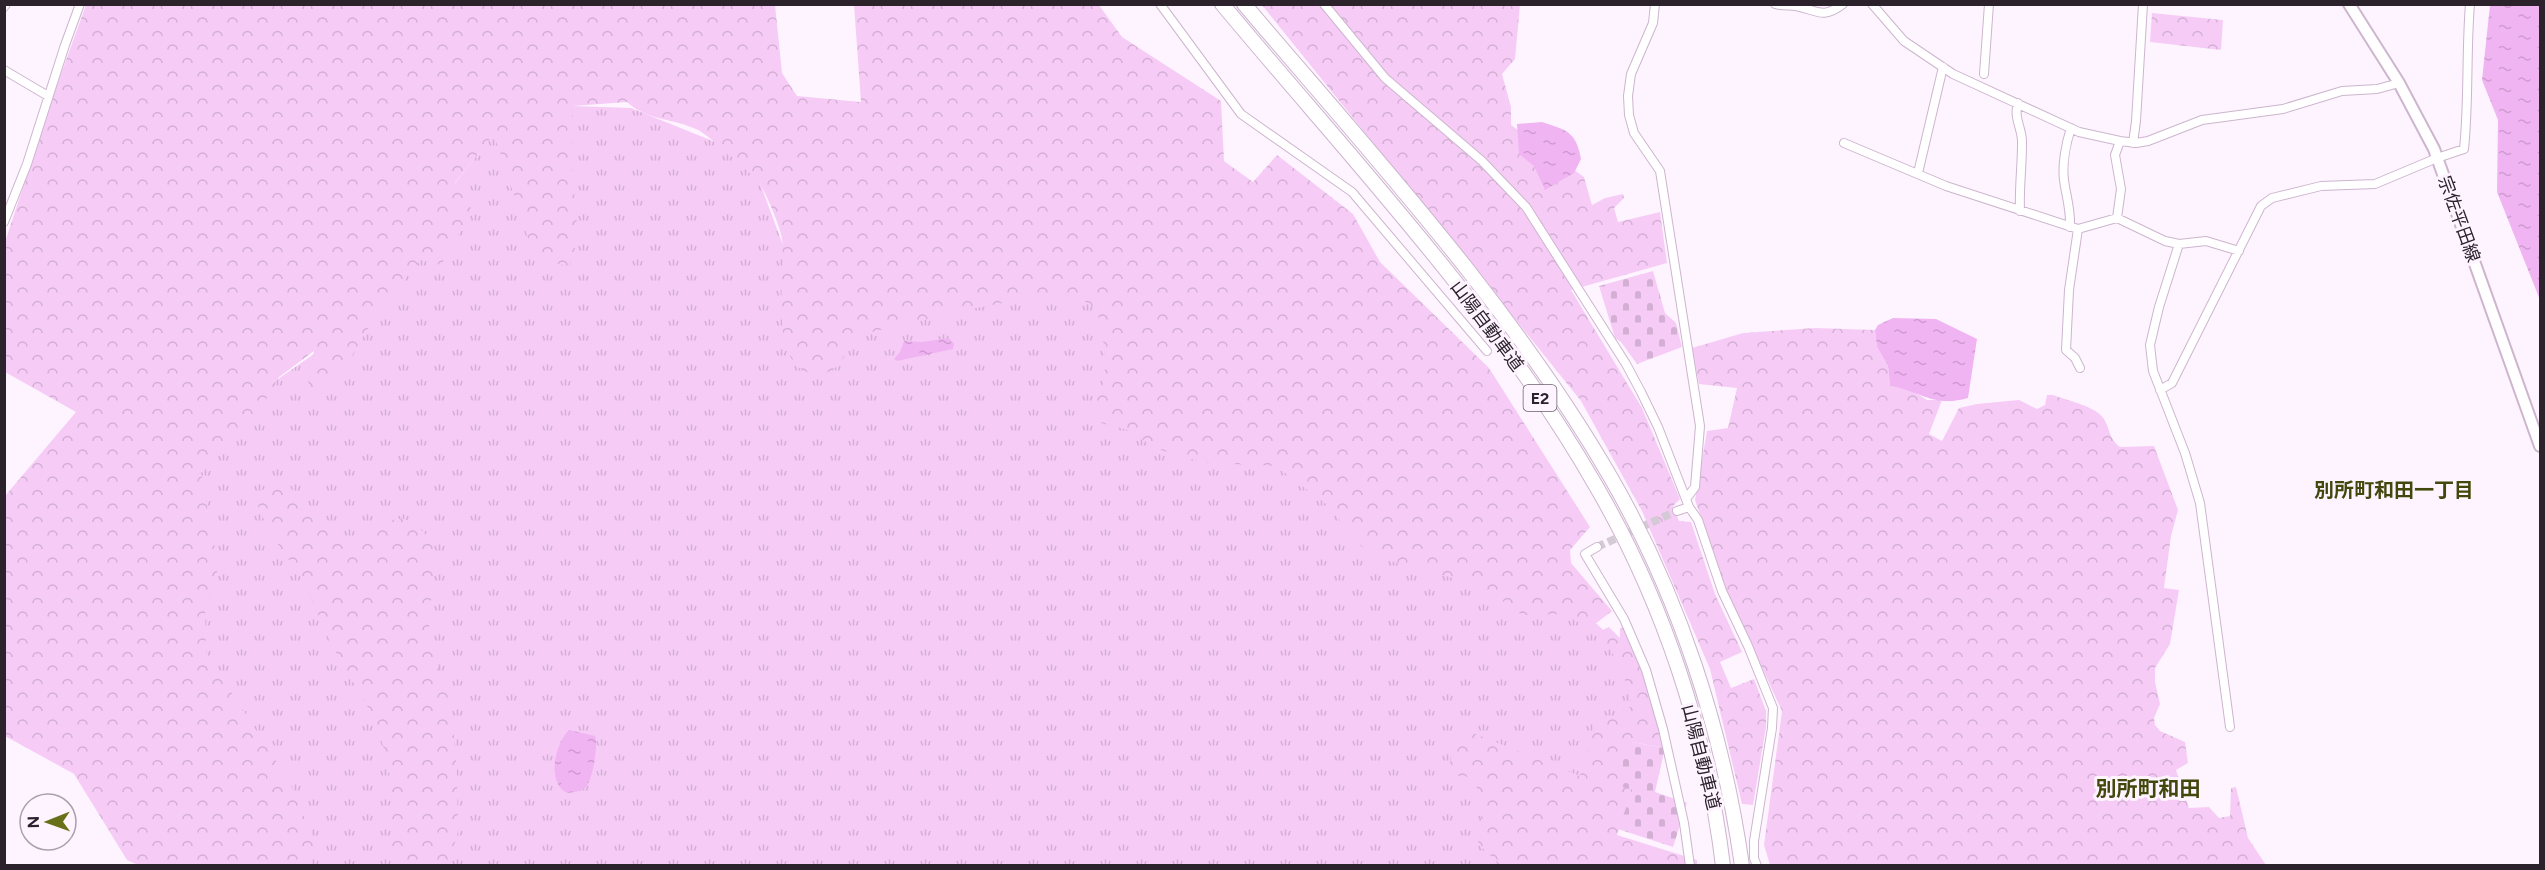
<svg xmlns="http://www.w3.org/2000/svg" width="2545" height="870" font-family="Figtree,'Noto Sans JP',sans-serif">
	<defs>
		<pattern id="grass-tufts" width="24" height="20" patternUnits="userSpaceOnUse" patternTransform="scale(1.5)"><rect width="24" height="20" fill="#f6ccf7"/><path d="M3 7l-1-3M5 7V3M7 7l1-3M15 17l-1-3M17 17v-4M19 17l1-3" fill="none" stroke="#d3afd4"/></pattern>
		<pattern id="forest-crowns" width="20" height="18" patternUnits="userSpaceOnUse" patternTransform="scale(1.5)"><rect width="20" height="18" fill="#f6ccf7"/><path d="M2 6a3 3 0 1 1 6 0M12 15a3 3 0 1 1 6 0" fill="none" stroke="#d3afd4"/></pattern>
		<pattern id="cemetery-stones" width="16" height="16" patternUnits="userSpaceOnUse" patternTransform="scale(1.5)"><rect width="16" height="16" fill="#f6ccf7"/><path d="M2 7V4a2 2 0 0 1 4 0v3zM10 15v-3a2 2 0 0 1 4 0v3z" fill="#d3afd4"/></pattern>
		<pattern id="water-ripples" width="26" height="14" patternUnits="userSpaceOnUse" patternTransform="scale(1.5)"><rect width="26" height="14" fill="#f0b4f2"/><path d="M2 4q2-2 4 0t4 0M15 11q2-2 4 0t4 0" fill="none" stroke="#ce9ad0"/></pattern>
	</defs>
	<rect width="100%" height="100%" fill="#fef4ff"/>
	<path fill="url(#grass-tufts)" d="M572,106L631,108L750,156L810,318L1090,292L1297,460L1577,605L1622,648L1638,713L1581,784L1526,865L289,866L187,653L195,437L334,340L501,124Z"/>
	<path fill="url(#forest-crowns)" d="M86,5H775L782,73L797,96L861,102L854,5H1099L1122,37L1221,101L1224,161L1253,182L1277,155L1353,214L1380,262L1489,368L1590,527L1570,550L1571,563L1612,611L1590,628L1563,614L1522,615L1482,586L1369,555L1343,526L1334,510L1276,466L1205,463L1154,448L1132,431L1101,423L1093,405C1108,383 1106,364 1103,339C1101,329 1100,312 1091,305C1087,302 1076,297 1070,296C1061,294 1048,297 1038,298C975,304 916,325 854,335C848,350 840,373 820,374C764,375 787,273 782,239C780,226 767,196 760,184C755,176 707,134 698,130C674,118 647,121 627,102L573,106L572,163L578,239L569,266L535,260L494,134L455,183L472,210L441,265L420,260L373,320L339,378L308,391L314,351L279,377L264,403L220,446L201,473L218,564L216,579L205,606L206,653L289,781L314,840L311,865H138L127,860L74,774L5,736V496L76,412L5,372V242L53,96Z
		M1262,5H1520L1515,59L1502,74L1511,107V125L1584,177L1592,205L1605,198L1623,194L1624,198L1614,208L1618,222L1660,212L1667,263L1571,290L1642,408L1680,499L1673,506L1679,521L1691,522L1715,594L1742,652L1720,662L1731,688L1754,679L1766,711V727L1753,805L1742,804L1710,669L1642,511L1581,401Z
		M2152,13L2223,20L2221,50L2150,42Z
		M1815,328L1875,330L1877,347L1888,366L1890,386L1909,389L1927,400H1942L1929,434L1942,441L1959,408L1977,404L2019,400L2037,409L2045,405L2047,395H2053C2068,401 2096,406 2104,419C2111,431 2108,437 2120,447L2154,446L2178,510L2171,536L2164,588L2179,590L2170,644L2155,668V682L2160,704L2154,718L2155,725L2160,731L2185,742L2188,763L2176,770L2189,808L2209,807L2219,818L2230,816L2231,788L2236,787L2248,838L2266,865H1770L1764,845L1782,711L1723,583L1695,500L1707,431L1728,428L1737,388L1699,384L1692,348L1743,333Z
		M290,487L336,543C345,544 352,545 360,542C378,536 389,510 411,522C419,526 426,536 433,542L434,573L429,618L430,647L451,700L457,774L458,832L448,865H391L392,791L388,764L376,721L331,644L303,580L270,533L253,495L264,489Z
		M1609,627L1620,638V628L1626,627L1644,669L1665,748L1632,742L1633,790L1617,835L1697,860V865H1501L1478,844C1481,820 1487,797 1470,777L1447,775L1458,727L1580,776L1595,726L1632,706C1624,675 1620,655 1594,634Z"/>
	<path fill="url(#cemetery-stones)" d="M1653,271L1665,313L1676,323L1682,347L1637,364L1621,342L1615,338L1599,286Z
		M1632,742L1665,748L1655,792L1687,803L1673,847L1618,829L1633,790L1622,787L1617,754L1620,745Z"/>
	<path fill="url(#water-ripples)" d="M2490,5H2540V300L2497,192L2498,120L2482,80Z
		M1542,122C1566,130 1576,131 1581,159L1574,173L1545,190L1534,166L1519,154L1517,124Z
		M1893,318L1936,319L1977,339L1968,398C1933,408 1921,391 1890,386L1888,366L1877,347L1875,330L1878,325Z
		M949,338L954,344L953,349L897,361L894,359L900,352L904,341L922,342Z
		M569,730L595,736C599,743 592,782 586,787C581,792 574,792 567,793C546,782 555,744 569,730Z"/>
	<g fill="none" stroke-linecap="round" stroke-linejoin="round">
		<path stroke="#d4cad5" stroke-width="8" stroke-dasharray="8 4" stroke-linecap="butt" d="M1597,547L1677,511"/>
		<g stroke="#cdb5ce" stroke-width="10">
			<path id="minor" d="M1160,4L1241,114L1352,192L1487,351
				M1324,4L1385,78L1482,161L1526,207L1626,364L1641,392L1658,427L1689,507L1698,520L1722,591L1748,646L1773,708L1772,728L1754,841V858L1757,866
				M1655,4L1653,23L1631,74L1628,96L1629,115L1634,133L1660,171L1700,426L1695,487L1686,499
				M1775,4C1782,6 1789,5 1796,6C1817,10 1822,20 1843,4
				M1872,4L1904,41L1953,74L2079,132L2120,141L2136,143L2148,141L2202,120L2283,109L2342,91L2377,89L2399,83
				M4,7L6,4
				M4,70L48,96
				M1984,74L1989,4
				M2018,103C2013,119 2023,129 2022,144C2022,167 2019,188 2020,211
				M1844,143L1946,186L2078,229L2117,218L2165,241L2179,244L2206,241L2239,251
				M2133,143L2136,121L2143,4
				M1918,173L1943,67
				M2117,218L2121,189L2115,155L2120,141
				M4,222L27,164L65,45L80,4
				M2070,227C2071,210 2066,196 2064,180C2062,164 2066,143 2071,128
				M2078,229L2069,290L2066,350L2075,358L2080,368
				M2179,244L2159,307L2150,345L2153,371L2185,453L2200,503L2230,727
				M2160,390L2172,383L2261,206L2272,198L2321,186L2375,184L2437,158L2464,149C2469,101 2466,53 2470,4
				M1677,511L1689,507
				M1597,547L1585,554L1624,619L1646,670L1663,729L1684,823L1690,866"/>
		</g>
		<g stroke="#cdb5ce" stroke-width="14">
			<path id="secondary" d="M2349,4L2399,83L2434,149L2540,446"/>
		</g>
		<g stroke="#cdb5ce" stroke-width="16">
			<path id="motorway" d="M1222,4C1352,160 1495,310 1596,486C1663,601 1707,734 1723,866
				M1244,4C1373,156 1511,305 1611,478C1679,596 1723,731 1742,866"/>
		</g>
		<use href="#minor" stroke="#fff" stroke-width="8"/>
		<use href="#secondary" stroke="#fff" stroke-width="10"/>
		<use href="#motorway" stroke="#fff" stroke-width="14"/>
	</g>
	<g text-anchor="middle" stroke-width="6" stroke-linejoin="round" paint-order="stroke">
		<rect fill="#fef4ff" stroke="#6a616b" stroke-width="1.5" x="1523.5" y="385" width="33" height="26" rx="4.5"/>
		<g font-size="16" font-weight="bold" fill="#2b222c">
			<text x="1540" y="404">E2</text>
		</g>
		<g font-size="18" fill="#2b222c" stroke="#fef4ff">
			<text transform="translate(2459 219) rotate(70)" y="6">宗佐平田線</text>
			<text transform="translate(1487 326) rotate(53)" y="6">山陽自動車道</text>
			<text transform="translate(1701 757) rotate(76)" y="6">山陽自動車道</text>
		</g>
		<g font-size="20" font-weight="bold" fill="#42480b" stroke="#fef4ff">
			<text x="2394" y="497">別所町和田一丁目</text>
		</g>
		<g font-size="21" font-weight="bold" fill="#42480b" stroke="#fef4ff">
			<text x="2148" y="796">別所町和田</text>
		</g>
	</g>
	<rect width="2545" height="870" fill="none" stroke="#2b222c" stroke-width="12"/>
	<g transform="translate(48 822) rotate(269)"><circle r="28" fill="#fef4ff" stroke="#aaa0ab" stroke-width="1.5"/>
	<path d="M0-4.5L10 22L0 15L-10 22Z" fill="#687119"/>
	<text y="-9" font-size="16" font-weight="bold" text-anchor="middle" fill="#2b222c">N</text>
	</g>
</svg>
